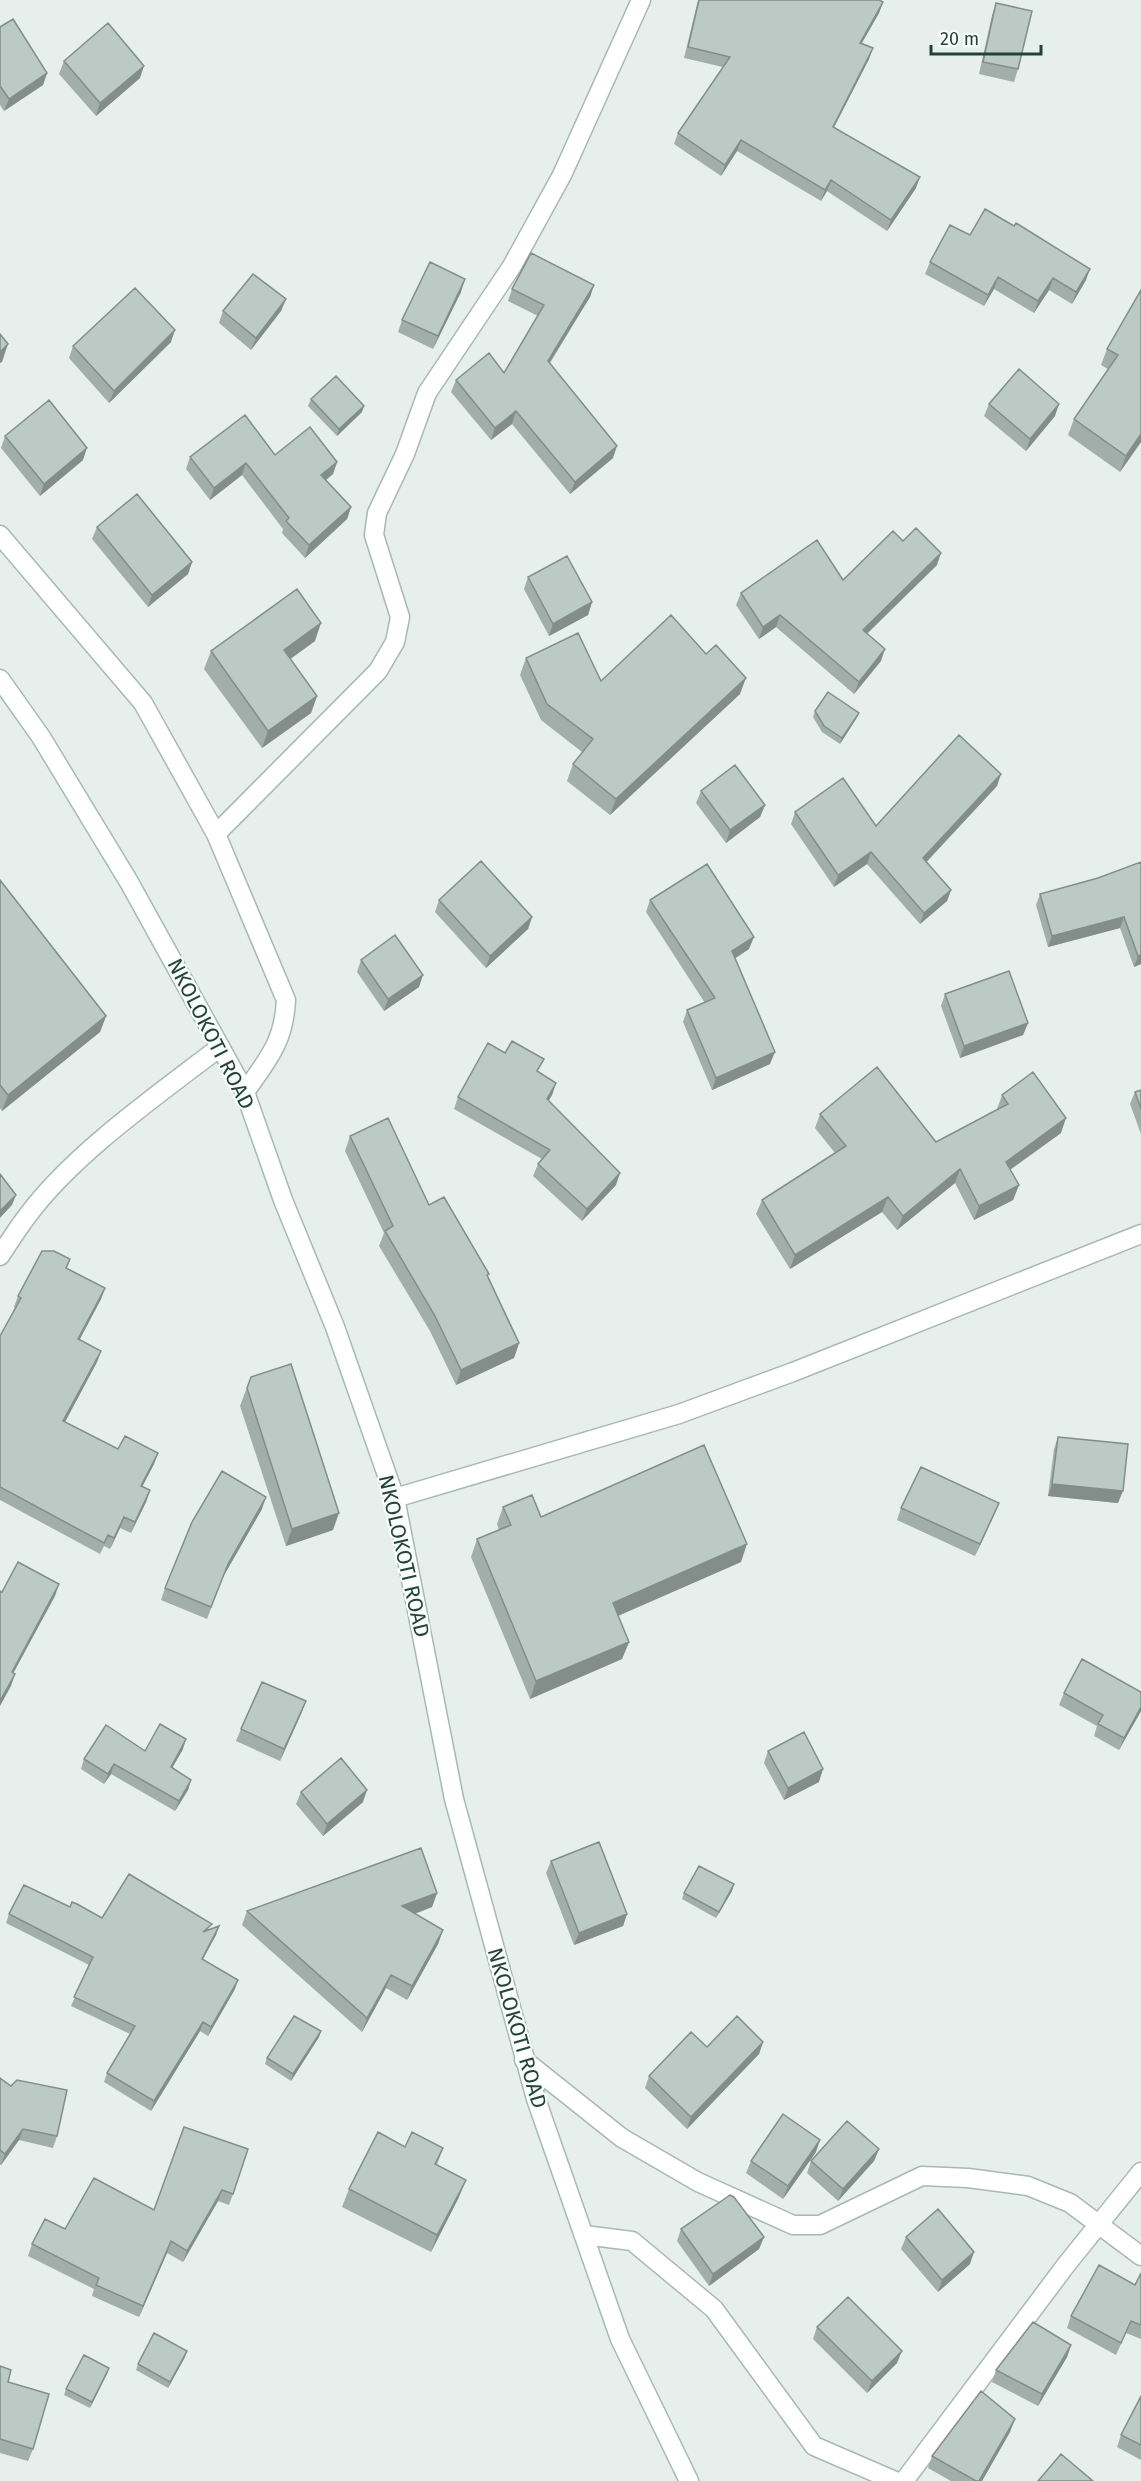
<svg xmlns="http://www.w3.org/2000/svg" width="1141" height="2481" font-family="'Fira Sans',sans-serif">
	<rect width="100%" height="100%" fill="#e6efeb"/>
	<g fill="none" stroke-linecap="round" stroke-linejoin="round">
		<g stroke="#a8b8b2" stroke-width="21">
			<path id="street" d="M0,535L143,703L216,834L286,1000C284,1042 268,1059 245,1092
				M216,834L378,671L395,642L400,617L374,535L377,513L405,454L427,393L512,266L562,175L641,0
				M0,1256C9,1242 18,1228 28,1215C74,1153 159,1094 220,1047
				M395,1498L679,1414L793,1372L1141,1234
				M524,2060L622,2138L698,2182L793,2225H820L922,2176L968,2178L1028,2186L1070,2203L1141,2256
				M584,2235L632,2241L714,2309L814,2446L895,2481
				M904,2481L1066,2265L1141,2172"/>
		</g>
		<g stroke="#a4bbb3" stroke-width="21">
			<path id="secondary" d="M0,679L41,737L129,882L245,1092L283,1200L335,1327L395,1498L454,1799L536,2099L620,2339L689,2481"/>
		</g>
		<use href="#street" stroke="#fff" stroke-width="18"/>
		<use href="#secondary" stroke="#fff" stroke-width="18"/>
	</g>
	<path fill="#a1aea9" d="M698,0H879L883,2L879,13L862,43L873,48L869,59L834,127L916,188L887,231L827,191L821,201L737,151L721,176L674,144L678,133L723,67L684,58Z
		M996,3L1018,69L1014,82L979,74L992,15Z
		M0,27L47,73L43,85L4,111L0,105Z
		M64,61L140,78L96,116L59,74Z
		M970,235L1086,280L1072,304L1049,290L1034,313L994,289L984,306L925,274L930,262Z
		M594,285L590,297L550,363L613,458L570,494L512,424L491,440L451,392L456,380L504,373L538,316L508,301L512,289Z
		M1141,290V442L1120,472L1068,435L1074,419L1108,369L1101,365L1107,349Z
		M461,292L433,349L398,332L402,320Z
		M286,299L281,311L251,350L219,323L223,311Z
		M171,342L109,403L69,358L73,346Z
		M311,399L362,412L337,436L308,406Z
		M989,404L1055,416L1026,451L984,416Z
		M5,436L83,460L40,496L1,448Z
		M275,455L337,462L333,474L326,480L351,507L347,519L305,558L282,533L283,529L242,475L210,500L186,469L190,457Z
		M97,527L192,562L188,574L148,607L92,539Z
		M903,541L937,565L867,634L881,661L854,694L776,627L759,639L736,605L741,593L843,580Z
		M528,577L592,602L588,615L549,636L524,589Z
		M315,641L290,659L317,696L311,713L262,748L204,669L211,651Z
		M526,658L601,681L740,694L610,815L567,781L573,764L582,752L541,720L520,675Z
		M815,711L859,713L856,719L840,744L822,732L813,717Z
		M997,786L926,862L951,890L947,901L920,924L867,864L834,887L791,824L795,812L876,826Z
		M701,791L765,805L760,817L726,843L696,803Z
		M1141,862V964L1134,967L1120,928L1048,947L1036,905L1040,894L1098,878Z
		M0,880L106,1016L100,1032L2,1111L0,1108Z
		M439,900L532,917L528,929L486,968L435,912Z
		M650,900L749,949L735,958L770,1064L712,1090L683,1022L687,1010L705,1003L646,912Z
		M361,960L419,987L384,1011L357,972Z
		M945,994L1028,1023L1023,1035L960,1058L941,1006Z
		M539,1073L556,1083L552,1095L548,1101L616,1185L582,1221L533,1176L538,1164L542,1159L454,1109L458,1097Z
		M1141,1090V1134L1130,1104L1135,1092Z
		M1002,1095L1061,1133L1010,1170L1019,1185L1013,1200L974,1220L955,1183L897,1230L882,1212L790,1269L756,1214L762,1200L835,1153L815,1128L820,1114L936,1142L997,1109Z
		M350,1136L429,1205L488,1277L519,1343L514,1358L456,1385L430,1331L379,1246L384,1233L345,1151Z
		M70,1259L67,1268L105,1288L101,1299L80,1339L101,1351L97,1362L65,1422L118,1449L158,1453L154,1464L142,1486L150,1490L146,1502L131,1533L120,1528L110,1549L104,1546L100,1554L0,1500V1336L15,1308L14,1307L18,1296Z
		M251,1377L333,1530L286,1546L240,1406Z
		M1058,1437L1118,1503L1048,1496L1054,1449Z
		M999,1503L994,1515L975,1556L897,1520L901,1508Z
		M503,1507L541,1517L741,1562L618,1616L629,1642L622,1659L530,1699L471,1557L477,1539L499,1530L497,1524Z
		M262,1509L223,1577L207,1619L161,1600L165,1588Z
		M1141,1692V1711L1119,1750L1094,1736L1097,1726L1059,1705L1064,1693Z
		M306,1701L301,1714L280,1761L236,1741L241,1729Z
		M183,1749L172,1768L191,1780L188,1790L175,1811L111,1774L104,1784L81,1769L84,1759L145,1751Z
		M768,1751L819,1782L784,1800L764,1763Z
		M301,1792L363,1802L323,1836L296,1804Z
		M551,1861L627,1914L623,1926L574,1945L546,1873Z
		M732,1891L716,1918L682,1899L684,1893Z
		M437,1893L432,1907L415,1914L443,1930L438,1944L407,2000L386,1988L362,2032L242,1925L247,1911Z
		M70,1907L102,1918L211,1929L219,1926L216,1935L203,1959L235,1989L208,2036L200,2031L151,2111L104,2082L107,2073L130,2034L71,2006L89,1965L6,1923L9,1914Z
		M321,2031L319,2037L291,2081L265,2064L267,2058Z
		M763,2042L759,2054L687,2129L645,2088L649,2076L707,2047Z
		M0,2078L57,2136L53,2148L19,2140L1,2165H0Z
		M184,2127L233,2194L229,2205L218,2201L183,2262L167,2253L139,2317L92,2296L94,2289L28,2256L32,2244L65,2229L154,2210Z
		M405,2147L443,2148L437,2165L459,2197L431,2252L342,2207L349,2189Z
		M879,2149L874,2161L838,2201L807,2173L811,2161Z
		M816,2152L783,2199L746,2173L751,2161Z
		M681,2229L764,2237L759,2249L709,2286L677,2241Z
		M906,2237L970,2264L938,2292L901,2249Z
		M1141,2273V2339L1126,2333L1116,2355L1067,2328L1071,2316L1135,2285Z
		M817,2327L897,2363L867,2393L813,2339Z
		M1071,2345L1067,2357L1038,2406L992,2382L996,2370Z
		M185,2357L168,2388L136,2370L138,2364Z
		M0,2366L8,2382L33,2449L28,2461L0,2453Z
		M109,2368L90,2408L64,2395L66,2389Z
		M1141,2396V2460L1117,2447L1121,2435Z
		M1010,2432L982,2481H951L928,2468L932,2456Z"/>
	<path fill="#838d89" d="M883,2L879,13L856,53L860,43Z
		M873,48L869,59L829,137L833,127Z
		M144,66L140,78L96,116L100,103Z
		M47,73L43,85L4,111L9,99Z
		M741,140L737,151L721,176L725,165Z
		M920,177L916,188L887,231L891,220Z
		M831,180L827,191L821,201L825,190Z
		M1090,269L1086,280L1072,304L1076,292Z
		M998,277L994,289L984,306L988,295Z
		M1053,278L1049,290L1034,313L1038,301Z
		M465,279L461,292L433,349L438,336Z
		M594,285L590,297L543,373L548,361Z
		M286,299L281,311L251,350L256,338Z
		M175,330L171,342L109,403L114,391Z
		M8,344L2,362L0,363V352Z
		M1059,404L1055,416L1026,451L1030,439Z
		M364,406L362,412L337,436L339,429Z
		M516,411L512,424L491,440L495,428Z
		M1141,434V442L1120,472L1126,456Z
		M617,446L613,458L570,494L575,482Z
		M87,448L83,460L40,496L44,484Z
		M337,462L333,474L317,487L321,475Z
		M246,463L242,475L210,500L214,488Z
		M351,507L347,519L305,558L309,545Z
		M941,553L937,565L858,642L863,630Z
		M192,562L188,574L148,607L152,595Z
		M592,602L588,615L549,636L553,624Z
		M780,615L776,627L759,639L763,627Z
		M321,623L315,641L278,668L284,650Z
		M885,649L881,661L854,694L859,682Z
		M746,678L740,694L610,815L616,799Z
		M317,696L311,713L262,748L268,731Z
		M859,713L856,719L840,744L842,738Z
		M1001,774L997,786L919,870L923,858Z
		M765,805L760,817L726,843L730,830Z
		M871,852L867,864L834,887L838,875Z
		M951,890L947,901L920,924L924,913Z
		M532,917L528,929L486,968L490,956Z
		M1124,917L1120,928L1048,947L1052,936Z
		M754,937L749,949L728,963L732,951Z
		M1141,955V964L1134,967L1138,956Z
		M423,975L419,987L384,1011L388,999Z
		M106,1016L100,1032L2,1111L8,1095Z
		M1028,1023L1023,1035L960,1058L964,1046Z
		M775,1052L770,1064L712,1090L716,1078Z
		M556,1083L552,1095L542,1112L547,1099Z
		M1066,1118L1061,1133L1001,1176L1006,1162Z
		M960,1169L955,1183L897,1230L903,1216Z
		M620,1173L616,1185L582,1221L587,1209Z
		M1019,1185L1013,1200L974,1220L979,1206Z
		M16,1195L12,1205L0,1218V1211Z
		M888,1197L882,1212L790,1269L795,1255Z
		M105,1288L101,1299L74,1350L78,1339Z
		M519,1343L514,1358L456,1385L461,1370Z
		M101,1351L97,1362L59,1433L63,1421Z
		M158,1453L154,1464L137,1497L141,1486Z
		M1052,1484L1123,1491L1118,1503L1048,1496Z
		M150,1490L146,1502L131,1533L135,1522Z
		M266,1497L262,1509L223,1577L207,1619L228,1564Z
		M999,1503L994,1515L975,1556L980,1544Z
		M339,1513L333,1530L286,1546L292,1529Z
		M124,1517L120,1528L110,1549L114,1538Z
		M747,1544L741,1562L606,1621L613,1603Z
		M59,1584L55,1596L8,1683L12,1672Z
		M629,1642L622,1659L530,1699L536,1681Z
		M15,1674L11,1686L0,1706V1701Z
		M306,1701L301,1714L280,1761L284,1749Z
		M1141,1707V1711L1119,1750L1124,1738Z
		M186,1739L183,1749L167,1777L171,1767Z
		M114,1764L111,1774L104,1784L108,1774Z
		M823,1769L819,1782L784,1800L788,1788Z
		M191,1780L188,1790L175,1811L179,1801Z
		M367,1790L363,1802L323,1836L327,1824Z
		M734,1884L732,1891L716,1918L719,1912Z
		M437,1893L432,1907L397,1920L402,1906Z
		M627,1914L623,1926L574,1945L579,1933Z
		M219,1926L216,1935L198,1968L202,1959Z
		M443,1930L438,1944L407,2000L412,1986Z
		M391,1975L386,1988L362,2032L367,2018Z
		M238,1980L235,1989L208,2036L211,2027Z
		M203,2022L200,2031L151,2111L154,2101Z
		M321,2031L319,2037L291,2081L293,2074Z
		M763,2042L759,2054L687,2129L691,2117Z
		M23,2129L19,2140L1,2165L5,2154Z
		M820,2140L816,2152L783,2199L788,2186Z
		M879,2149L874,2161L838,2201L843,2189Z
		M466,2180L459,2197L431,2252L437,2235Z
		M222,2190L218,2201L183,2262L187,2251Z
		M764,2237L759,2249L709,2286L713,2274Z
		M171,2241L167,2253L139,2317L143,2306Z
		M974,2252L970,2264L938,2292L942,2280Z
		M1071,2345L1067,2357L1038,2406L1042,2394Z
		M187,2351L185,2357L168,2388L170,2382Z
		M902,2351L897,2363L867,2393L872,2381Z
		M109,2368L107,2374L90,2408L92,2402Z
		M1015,2419L1010,2432L982,2481H979Z"/>
	<path fill="#bbcac4" stroke="#838d89" stroke-width="1.5" d="M699,0H879L883,2L860,43L873,48L833,127L920,177L891,220L831,180L825,190L741,140L725,165L678,133L730,57L688,47Z
		M996,3L1032,11L1018,69L983,62Z
		M13,19L47,73L9,99L0,86V27Z
		M108,23L144,66L100,103L64,61Z
		M985,209L1014,226L1016,223L1090,269L1076,292L1053,278L1038,301L998,277L988,295L930,262L950,225L970,235Z
		M531,253L594,285L548,361L617,446L575,482L516,411L495,428L456,380L489,353L504,373L544,305L512,289Z
		M430,262L465,279L438,336L402,320Z
		M253,274L286,299L256,338L223,311Z
		M135,288L175,330L114,391L73,346Z
		M1141,290V434L1126,456L1074,419L1118,355L1107,349Z
		M0,334L8,344L0,352Z
		M1019,369L1059,404L1030,439L989,404Z
		M336,376L364,406L339,429L311,399Z
		M49,400L87,448L44,484L5,436Z
		M245,415L275,455L310,427L337,462L321,475L351,507L309,545L286,521L289,518L246,463L214,488L190,457Z
		M137,494L192,562L152,595L97,527Z
		M916,528L941,553L863,630L885,649L859,682L780,615L763,627L741,593L817,540L843,580L893,531L903,541Z
		M567,556L592,602L553,624L528,577Z
		M297,589L321,623L284,650L317,696L268,731L211,651Z
		M671,615L706,654L716,645L746,678L616,799L573,764L593,739L547,704L526,658L578,633L601,681Z
		M828,692L859,713L842,738L824,726L815,711Z
		M959,735L1001,774L923,858L951,890L924,913L871,852L838,875L795,812L843,778L876,826Z
		M735,765L765,805L730,830L701,791Z
		M481,861L532,917L490,956L439,900Z
		M1141,862V955L1138,956L1124,917L1052,936L1040,894L1098,878Z
		M707,864L754,937L732,951L775,1052L716,1078L687,1010L715,998L650,900Z
		M0,880L106,1016L8,1095L0,1085Z
		M395,935L423,975L388,999L361,960Z
		M1009,971L1028,1023L964,1046L945,994Z
		M512,1041L544,1059L537,1071L556,1083L547,1099L620,1173L587,1209L538,1164L550,1150L458,1097L488,1043L505,1053Z
		M877,1067L936,1142L1008,1104L1002,1095L1033,1072L1066,1118L1006,1162L1019,1185L979,1206L960,1169L903,1216L888,1197L795,1255L762,1200L846,1146L820,1114Z
		M1141,1090V1109L1135,1092Z
		M388,1118L429,1205L444,1197L489,1274L487,1275L519,1343L461,1370L435,1316L385,1231L393,1226L350,1136Z
		M0,1174L16,1195L0,1211Z
		M42,1251H54L70,1259L66,1268L105,1288L78,1339L101,1351L63,1421L118,1449L125,1436L158,1453L141,1486L150,1490L135,1522L124,1517L114,1538L108,1535L104,1543L0,1487V1336L21,1298L18,1296Z
		M291,1364L339,1513L292,1529L247,1388L251,1377Z
		M1058,1437L1128,1444L1123,1491L1052,1484Z
		M704,1445L747,1544L613,1603L629,1642L536,1681L477,1539L511,1525L503,1507L532,1495L541,1517Z
		M921,1467L999,1503L980,1544L901,1508Z
		M222,1471L266,1497L228,1564L211,1607L165,1588L192,1522Z
		M18,1562L59,1584L12,1672L15,1674L0,1701V1591L2,1592Z
		M1082,1659L1141,1692V1707L1124,1738L1098,1724L1103,1715L1064,1693Z
		M262,1682L306,1701L284,1749L241,1729Z
		M160,1724L186,1739L171,1767L191,1780L179,1801L114,1764L108,1774L84,1759L106,1725L145,1751Z
		M804,1732L823,1769L788,1788L768,1751Z
		M341,1758L367,1790L327,1824L301,1792Z
		M599,1842L627,1914L579,1933L551,1861Z
		M421,1848L437,1893L402,1906L443,1930L412,1986L391,1975L367,2018L247,1911Z
		M699,1866L734,1884L719,1912L684,1893Z
		M129,1874L212,1924L203,1932L219,1926L202,1959L238,1980L211,2027L203,2022L154,2101L107,2073L135,2026L74,1997L93,1957L9,1914L24,1885L70,1907L72,1902L77,1904L102,1918Z
		M294,2016L321,2031L293,2074L267,2058Z
		M737,2016L763,2042L691,2117L649,2076L691,2032L707,2047Z
		M0,2078L11,2086L17,2080L67,2090L57,2136L23,2129L5,2154L0,2150Z
		M783,2114L820,2140L788,2186L751,2161Z
		M847,2121L879,2149L843,2189L811,2161Z
		M184,2127L248,2149L233,2194L222,2190L187,2251L171,2241L143,2306L96,2285L99,2278L32,2244L45,2219L65,2229L94,2178L154,2210Z
		M378,2132L405,2147L412,2132L443,2148L435,2164L466,2180L437,2235L349,2189Z
		M730,2195L734,2197L764,2237L713,2274L681,2229Z
		M938,2209L974,2252L942,2280L906,2237Z
		M1099,2265L1135,2285L1141,2273V2325L1131,2321L1121,2343L1071,2316Z
		M848,2297L902,2351L872,2381L817,2327Z
		M1033,2322L1071,2345L1042,2394L996,2370Z
		M154,2333L187,2351L170,2382L138,2364Z
		M84,2355L109,2368L92,2402L66,2389Z
		M0,2366L11,2370L8,2382L49,2394L33,2449L0,2439Z
		M981,2391L1015,2419L979,2481H976L932,2456Z
		M1141,2396V2445L1121,2435Z
		M1061,2454L1093,2481H1038Z"/>
	<g text-anchor="middle" stroke-width="4.5" stroke-linejoin="round" paint-order="stroke">
		<g font-size="21" fill="#24423a" stroke="#f7fbf9">
			<text transform="translate(211 1034) rotate(63)" y="7">NKOLOKOTI ROAD</text>
			<text transform="translate(404 1556) rotate(77)" y="7">NKOLOKOTI ROAD</text>
			<text transform="translate(517 2028) rotate(74)" y="7">NKOLOKOTI ROAD</text>
		</g>
	</g>
	<path d="M931 45v9h110v-9" fill="none" stroke="#24423a" stroke-width="3"/>
	<text x="940" y="45" font-size="18" fill="#24423a" stroke="#f7fbf9" stroke-width="4.5" paint-order="stroke">20 m</text>
</svg>
